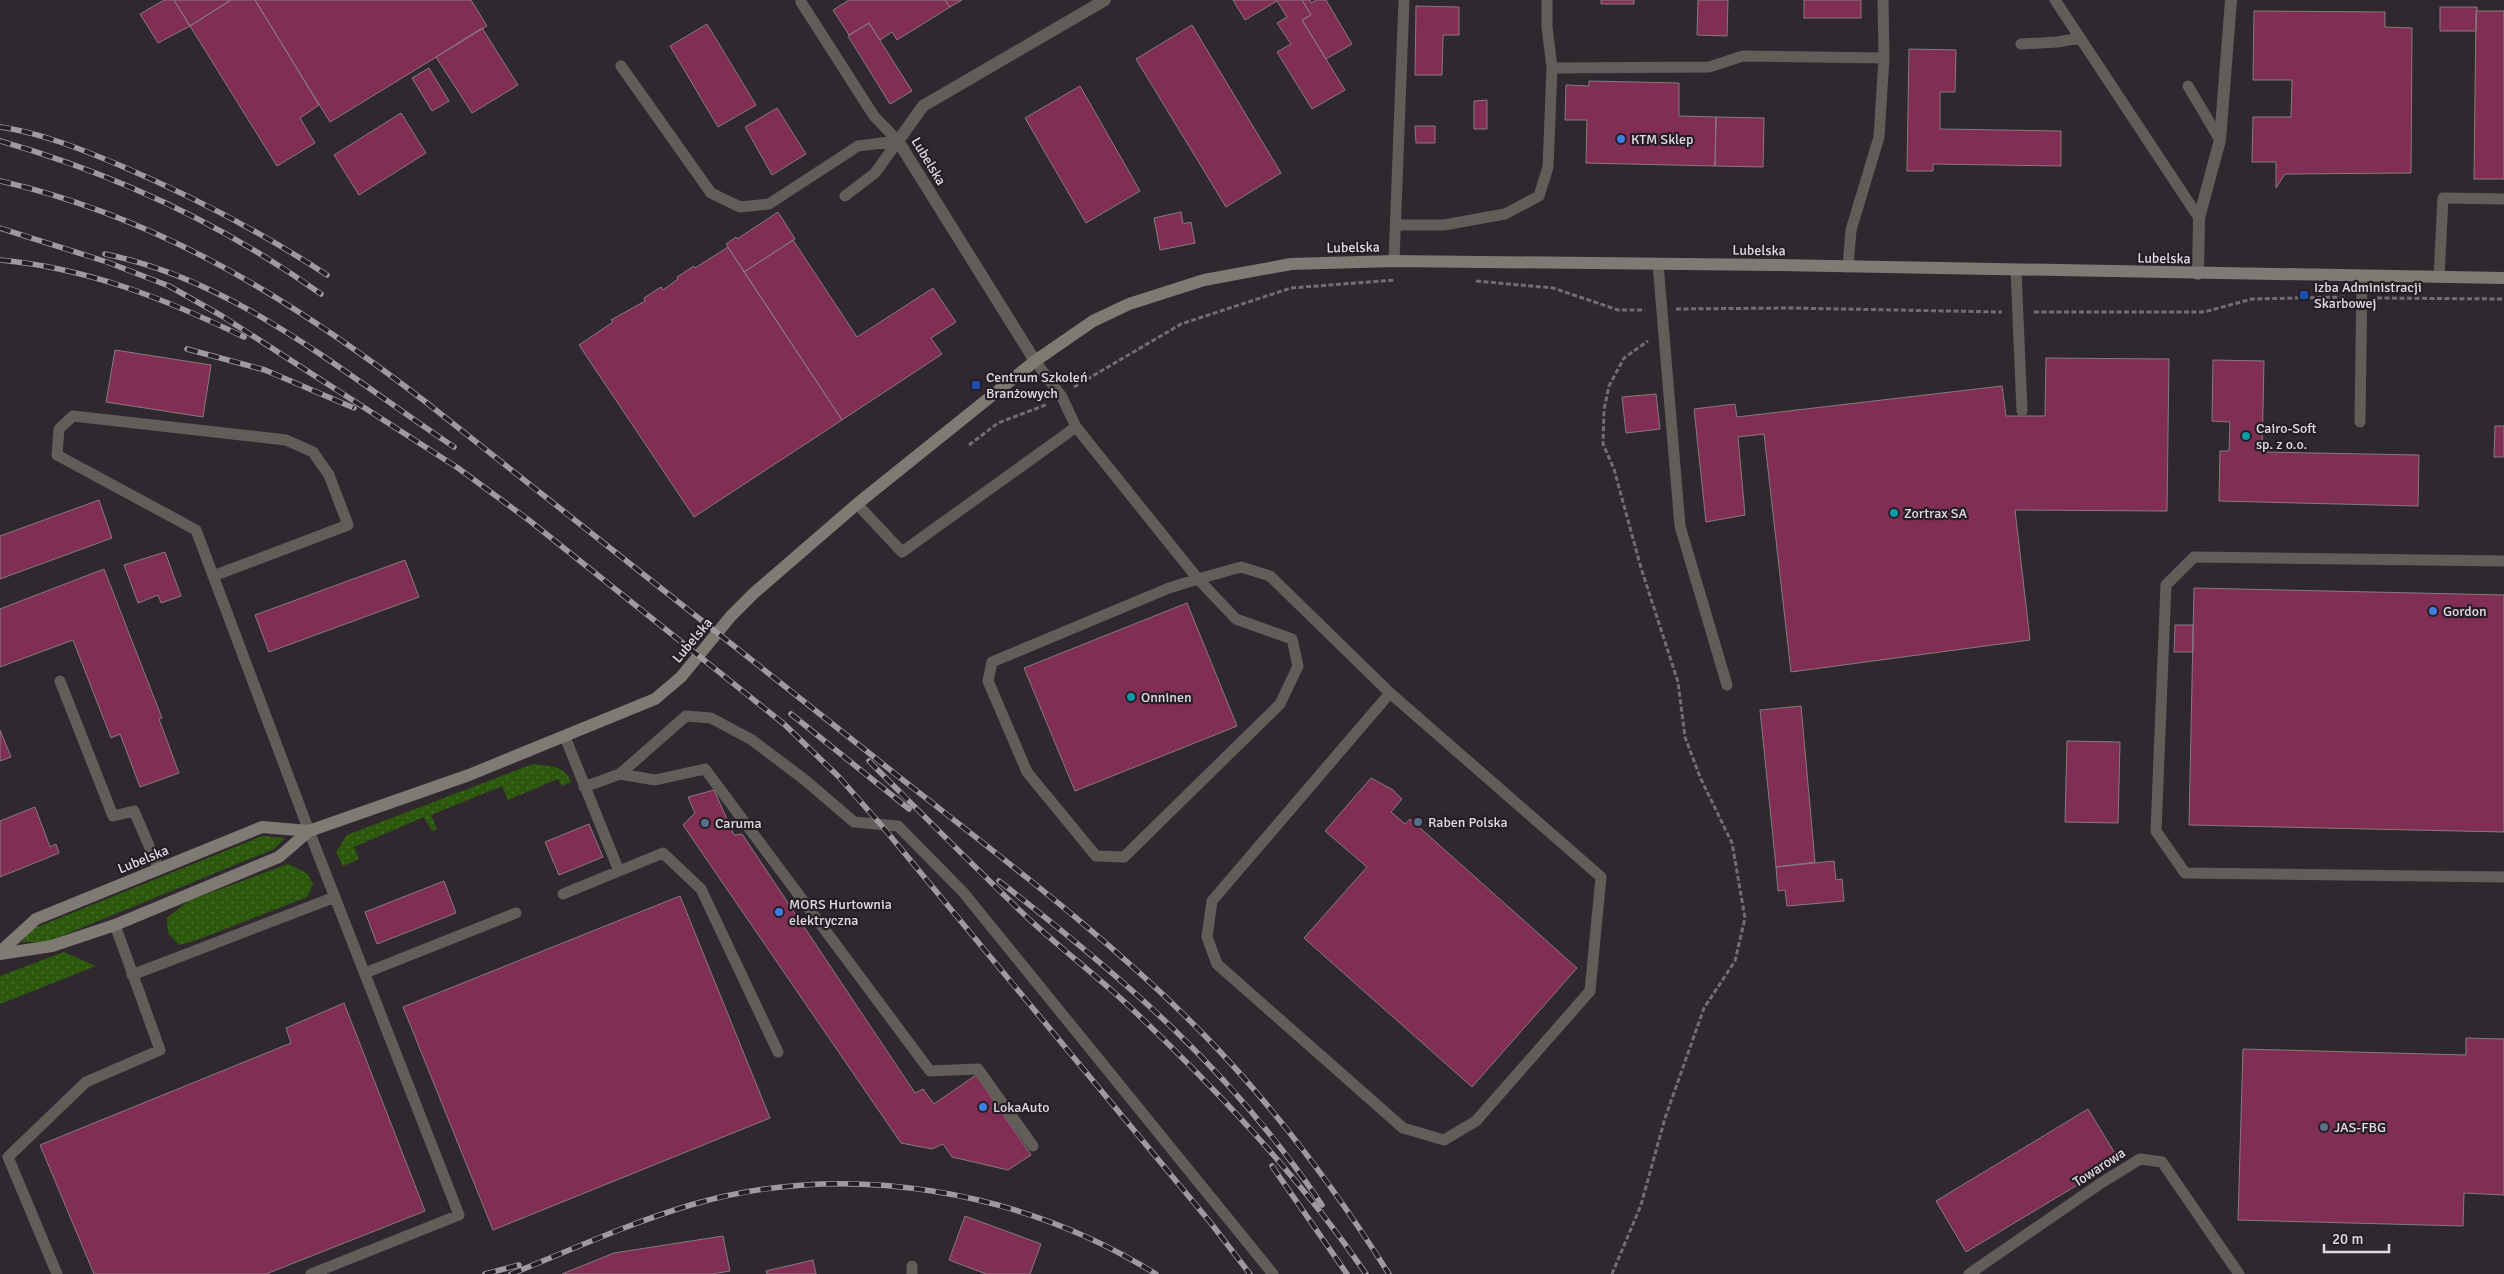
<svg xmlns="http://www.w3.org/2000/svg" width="2504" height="1274" font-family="Signika,sans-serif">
	<defs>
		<pattern id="grass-dots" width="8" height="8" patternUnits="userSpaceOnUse" patternTransform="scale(1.25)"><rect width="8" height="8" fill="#2c580c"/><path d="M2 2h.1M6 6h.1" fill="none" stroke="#4a6f2f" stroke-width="1.8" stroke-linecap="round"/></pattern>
	</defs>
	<rect width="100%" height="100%" fill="#30282f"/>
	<path fill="url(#grass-dots)" d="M533,764C548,766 565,765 571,782L562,786L558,779L508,800L502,786L431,815L437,829L432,831L424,817L354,847L359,859L343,866L336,852L347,835Z
		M262,836L285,838L274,849L47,942H22L30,930Z
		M288,864L307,873L313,884L307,897L197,940L179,945L168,933L167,918L188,901Z
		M64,952L96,966L0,1004V976Z"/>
	<path fill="#812e54" stroke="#877a7f" d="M164,0H174L190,26L158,43L140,14Z
		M174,0H231L190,26Z
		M231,0H255L319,105L300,118L315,143L277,166L190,26Z
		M255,0H471L487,26L330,122Z
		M849,0H945L950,7L897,40L892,32L880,40L869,23L849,35L833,10Z
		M945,0H962L950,7Z
		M1233,0H1302L1311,15L1302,20L1345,90L1312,109L1277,52L1291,44L1277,23L1287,17L1277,1L1245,20Z
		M1302,0H1310L1311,3L1316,0H1326L1352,44L1326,59L1302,20L1311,15Z
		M1601,0H1634V4H1601Z
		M1698,0H1728L1727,36L1697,35Z
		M1804,0H1861V18H1804Z
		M1416,6L1459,7V35H1443L1442,75H1415Z
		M2440,7H2477L2476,31H2440Z
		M2254,11L2385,12V27L2412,28L2411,173L2285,174L2276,188V162H2252L2253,117H2291L2292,80H2253Z
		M2476,11H2504V179H2474Z
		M869,23L912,91L890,104L848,36Z
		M707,24L756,105L718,127L670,46Z
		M1192,25L1281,173L1226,207L1136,59Z
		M482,28L518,85L472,113L436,57Z
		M1909,49L1956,50L1955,92H1940V129L2061,131V166L1933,164V171H1907Z
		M429,68L449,101L432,111L412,78Z
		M1589,81L1679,83V116L1716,117L1715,166L1586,163L1587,120H1565L1566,85L1589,86Z
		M1080,86L1140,191L1086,223L1025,118Z
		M1487,100V129H1474V101Z
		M777,108L806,154L772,175L745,127Z
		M401,113L426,153L359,195L334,155Z
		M1716,117L1764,118L1763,167L1715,166Z
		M1415,126H1435V143H1416Z
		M778,212L795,239L744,272L726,244L736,237L737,239Z
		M1181,212L1183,224L1191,222L1195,243L1160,250L1154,218Z
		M793,240L857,337L933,288L956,322L931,338L942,354L842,420L744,272Z
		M728,247L842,420L694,517L579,345L613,322L611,320L645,301L644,298L661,287L663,290L678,279L677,277L694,266L695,268Z
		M115,350L211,365L203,417L106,402Z
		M2046,358L2169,359L2167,511L2015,510L2030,640L1791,672L1764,434L1738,437L1745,515L1706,522L1694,409L1735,404L1737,417L2002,386L2006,416H2045Z
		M2213,360L2264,361L2262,452L2419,455L2418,506L2219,501L2220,451H2229L2230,422L2212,421Z
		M1656,394L1660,429L1626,433L1622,397Z
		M2495,426H2504V457H2494Z
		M99,500L112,538L0,579V536Z
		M165,552L181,596L161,603L158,595L138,603L124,565Z
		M405,560L419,597L269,652L255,615Z
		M104,569L162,718L159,719L179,773L140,787L120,734L111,738L73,640L0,667V609Z
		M2194,588L2504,595V832L2189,825Z
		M1187,603L1237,726L1075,791L1024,668Z
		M2175,625H2193V652H2174Z
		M1801,706L1815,862L1776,867L1760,710Z
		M0,730L11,757L0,761Z
		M2067,741L2120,742L2118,823L2065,822Z
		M1371,778L1393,790L1402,799L1391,812L1405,824L1410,819L1577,968L1472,1087L1304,938L1367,867L1325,831Z
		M714,790L734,835L742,834L915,1093L923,1089L934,1104L976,1075L1031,1155L1008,1170L952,1157L943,1144L932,1149L901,1143L683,825L695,813L688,797Z
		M35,807L50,847L56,844L59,853L0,877V821Z
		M589,824L603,857L559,875L545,842Z
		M1834,861L1836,880L1842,879L1844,901L1787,906L1785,890L1778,891L1776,867Z
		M444,881L456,913L377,944L365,912Z
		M680,896L770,1118L493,1230L403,1007Z
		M344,1003L425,1211L266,1274H94L40,1145L291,1043L286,1028Z
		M2466,1038L2504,1039V1195L2464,1193L2463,1226L2238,1220L2243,1049L2466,1055Z
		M2088,1109L2119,1160L1966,1252L1936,1201Z
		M965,1216L1041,1244L1030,1274H986L949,1260Z
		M723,1236L730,1271L712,1274H562L614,1253Z
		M813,1260L816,1274H767L766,1271Z"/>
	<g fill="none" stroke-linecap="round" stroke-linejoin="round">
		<path stroke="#736c72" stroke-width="3" stroke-dasharray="5 2.5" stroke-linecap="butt" d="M1476,281L1553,288L1618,310H1645
			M2377,298L2504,299
			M1676,309L1790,308L2002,312
			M2034,312H2204L2252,299L2346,297
			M1074,387L1181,324L1291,288L1395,280
			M969,445L998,423L1048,404
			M1612,1274L1641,1205L1665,1118L1704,1008L1735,961L1745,918L1732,843L1700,777L1685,737L1678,682L1641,568L1614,469L1603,444L1604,410L1609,386L1624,358L1648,341"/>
		<path stroke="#615e59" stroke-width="11" d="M2055,0L2199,218
			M801,2L874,116L898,141
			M2021,44L2057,42L2080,38
			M621,66L711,193L740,207L769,204L858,146L898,141L875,173L845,196
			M1552,68L1709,67L1743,56L1884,58
			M2188,86L2220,140
			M1396,225H1444L1505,214L1539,196L1548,167L1552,68L1547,27V0
			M1394,261L1404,0
			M1658,264L1680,526L1727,685
			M1848,267L1851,230L1879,137L1884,58L1883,0
			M2016,270L2022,411
			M2439,277L2443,198L2504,199
			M1035,361L1062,397L1076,427L1198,579L1241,567L1270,576L1390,693L1212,901L1207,937L1217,964L1403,1128L1444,1140L1476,1121L1590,991L1601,877L1390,693
			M2360,422L2362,276
			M857,504L902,552L1076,427
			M2504,561L2194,557L2166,585L2156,831L2185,873L2504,877
			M213,576L348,525L329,475L313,452L286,440L73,416L59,429L57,455L196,530L309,831L459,1215L311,1274
			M1198,579L1236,619L1292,639L1298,666L1280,704L1124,857L1096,856L1027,772L988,681L992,662L1169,588Z
			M60,681L113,816L134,811L159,869
			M565,737L619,871
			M620,774L655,780L705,769L930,1071L978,1069L1033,1146
			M584,787L620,774L686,716L711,718L752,740L805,780L854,822L898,826L963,892L1273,1274
			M563,894L663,853L701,889L778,1052
			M365,973L516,913
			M132,975L335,897
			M912,1266V1274
			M57,1274L8,1157L86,1082L160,1050L115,925
			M1969,1274L2101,1183L2140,1159L2162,1162L2239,1274"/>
		<path stroke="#615e59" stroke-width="12" d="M2198,274L2199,218L2220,140L2231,0
			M1035,361L898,141L923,106L1105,0"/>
		<path stroke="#7f7a73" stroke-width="12" d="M0,952L36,919L262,827L309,831
			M0,954L52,946L115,925L279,857L309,831L469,775L655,699L681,677L731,616L754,593L857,504L1035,361L1093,321L1129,304L1204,280L1291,264L1394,261L1774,265L2504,278"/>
		<g stroke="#a09aa0" stroke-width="5.5">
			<path id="rail" d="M0,127C41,133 81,149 119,165C192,196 261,232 327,275
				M0,141C115,174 224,225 321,294
				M0,181C162,218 297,303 427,403C574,520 722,636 869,753C985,846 1107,934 1210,1041C1278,1112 1336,1190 1389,1274
				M0,228L107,262L169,286L222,316L458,468L530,521L784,724L839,777L882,826L1210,1222L1250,1274
				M105,254C238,281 344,374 454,447
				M0,260C87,268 166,299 244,337
				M187,349L265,370L354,408
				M791,714L909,809
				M869,761C923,815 976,869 1031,921C1064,951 1099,978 1131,1008C1216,1089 1300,1177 1366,1274
				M999,881C1124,978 1233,1072 1322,1205
				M1272,1166L1347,1274
				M485,1274L519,1265
				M511,1274C571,1250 632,1222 694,1204C848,1160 1021,1190 1156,1274"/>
		</g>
		<use href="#rail" stroke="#261e25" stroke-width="4" stroke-dasharray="11" stroke-linecap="butt"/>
	</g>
	<g fill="#3f7fe0" stroke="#261e25" stroke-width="2">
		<circle cx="1621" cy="139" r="5"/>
		<circle cx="2433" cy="611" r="5"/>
		<circle cx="779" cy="912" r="5"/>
		<circle cx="983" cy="1107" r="5"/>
	</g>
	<g fill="#1a4fb4" stroke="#261e25" stroke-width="2">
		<rect x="2299" y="290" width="10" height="10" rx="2.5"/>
		<rect x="971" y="380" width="10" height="10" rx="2.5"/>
	</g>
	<g fill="#0f9aa8" stroke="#261e25" stroke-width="2">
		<circle cx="2246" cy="436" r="5"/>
		<circle cx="1894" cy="513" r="5"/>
		<circle cx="1131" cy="697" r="5"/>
	</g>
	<g fill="#5c6f8a" stroke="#261e25" stroke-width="2">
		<circle cx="1418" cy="822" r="5"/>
		<circle cx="705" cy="823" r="5"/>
		<circle cx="2324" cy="1127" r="5"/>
	</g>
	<g text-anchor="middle" stroke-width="4.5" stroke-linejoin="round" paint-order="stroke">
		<g font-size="14" fill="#e0dbe0" stroke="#261e25" text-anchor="start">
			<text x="1631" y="144">KTM Sklep</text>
			<text x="2314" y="292">Izba Administracji<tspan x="2314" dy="16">Skarbowej</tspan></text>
			<text x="986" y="382">Centrum Szkoleń<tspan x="986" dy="16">Branżowych</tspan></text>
			<text x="2256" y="433">Cairo-Soft<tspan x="2256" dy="16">sp. z o.o.</tspan></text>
			<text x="1904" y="518">Zortrax SA</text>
			<text x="2443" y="616">Gordon</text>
			<text x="1141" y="702">Onninen</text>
			<text x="1428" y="827">Raben Polska</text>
			<text x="715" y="828">Caruma</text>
			<text x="789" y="909">MORS Hurtownia<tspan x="789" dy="16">elektryczna</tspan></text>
			<text x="993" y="1112">LokaAuto</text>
			<text x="2334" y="1132">JAS-FBG</text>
		</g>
		<g font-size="14" fill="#e0dbe0" stroke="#261e25">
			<text transform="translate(929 161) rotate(59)" y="5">Lubelska</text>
			<text transform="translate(1353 247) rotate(-1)" y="5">Lubelska</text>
			<text transform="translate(1759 250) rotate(1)" y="5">Lubelska</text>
			<text transform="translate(2164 258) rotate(1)" y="5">Lubelska</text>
			<text transform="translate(692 640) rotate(-50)" y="5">Lubelska</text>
			<text transform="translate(143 859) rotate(-22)" y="5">Lubelska</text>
			<text transform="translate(2099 1167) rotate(-33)" y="5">Towarowa</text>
		</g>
	</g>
	<path d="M2324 1244v8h65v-8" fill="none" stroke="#e0dbe0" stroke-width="2.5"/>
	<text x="2332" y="1244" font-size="15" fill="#e0dbe0" stroke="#261e25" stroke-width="4" paint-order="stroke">20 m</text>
</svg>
